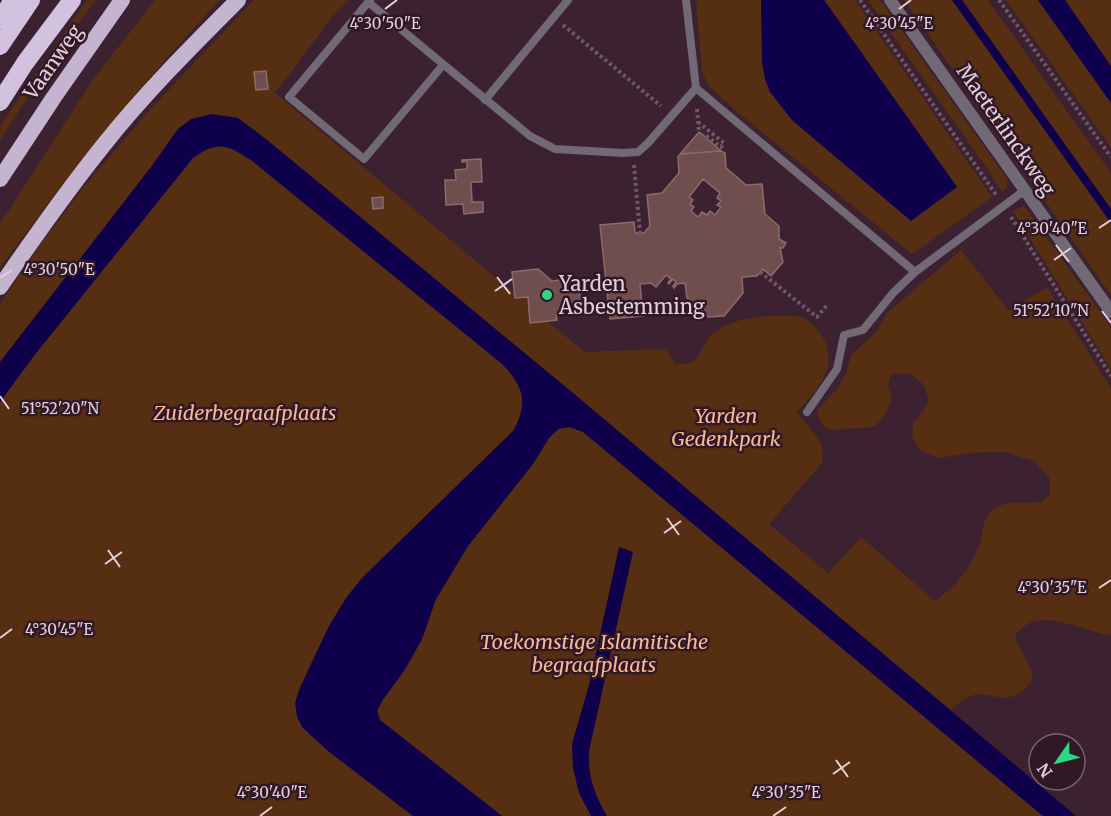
<svg xmlns="http://www.w3.org/2000/svg" width="1111" height="816" font-family="Merriweather,serif">
	<rect width="100%" height="100%" fill="#3c2231"/>
	<path fill="#562e11" d="M87,0H96L59,50L0,140V126Z
		M155,0H220C140,84 69,174 0,268V224L92,81Z
		M254,0H349L331,18L275,93L514,293L515,298L528,297L530,323L547,321L585,352L666,349L676,364C706,367 697,343 716,331C740,315 775,314 803,317C809,322 816,327 820,333C842,363 817,390 797,412L821,443L823,462L769,524L828,573L861,537L935,601C955,587 970,570 979,546C984,533 981,517 995,508C1008,500 1026,504 1041,502L1050,494L1049,477L1034,461L1005,452L969,453L939,458L922,452L912,438L913,422L923,412L929,400L924,385L909,373L891,374L888,386L892,398C880,428 877,428 847,429C837,430 833,431 824,427L817,413L820,407L837,389L847,371L851,355L877,331L887,313L961,250L1009,311L1047,287L1111,388V635C1080,632 1037,603 1015,636C1018,650 1031,663 1032,675C1033,681 1028,686 1024,690C1003,706 992,691 974,695C964,697 958,704 951,710L266,139L178,129L151,167L0,362V304L42,242L87,183L146,114Z
		M696,0H761V18L957,187L824,0H855L992,197L912,254L736,111L708,85L702,72Z
		M868,0H880L1007,179V187L1002,192L988,170Z
		M904,0H952L1111,223V295Z
		M962,0H988L1111,173V209Z
		M1006,0H1038L1111,103V147Z
		M1056,0H1111V78Z
		M215,146L228,147L251,160L501,363C523,385 529,401 514,430L362,578C338,608 321,639 306,674C302,684 296,695 296,705C295,719 303,728 312,737L413,816H0V402L33,357L193,158L206,149Z
		M1024,206L1111,327V369L1013,211Z
		M569,427L583,432L1043,816H502L380,720L377,711L382,701L404,671L422,639L436,599L468,546L533,464L549,438L558,429Z"/>
	<path fill="#0f004c" d="M761,0H824L957,187L911,221L792,120L770,92L765,79L762,63Z
		M952,0H962L1111,209V223Z
		M1038,0H1065L1111,66V103Z
		M212,114L238,118L266,139L573,393L1076,816H1043L583,432L569,427L558,429L549,438L533,464L468,546L436,599L422,639L404,671L382,701L377,711L380,720L502,816H413L328,751L302,727L297,716L295,703L300,688L329,626L346,598L362,578L514,430C529,401 523,385 501,363L251,160C227,144 217,141 193,158L33,357L0,402V362L151,167L178,129L191,119Z
		M619,547L633,552L589,751C588,778 594,793 607,816H591L579,793L573,768L572,744L589,685Z"/>
	<path fill="#704e4e" stroke="#8e6b6b" stroke-width="1.5" fill-rule="evenodd" d="M266,71L268,89L256,90L254,72Z
		M699,132L703,135L721,151L680,154Z
		M721,151L725,153L726,168L746,185L762,184L765,214L779,226V239L786,243L783,248H780L783,262L771,276L763,269L757,276L742,277L743,293L724,316L708,317L687,298L685,283L677,284L674,288L673,286L676,282L673,279L669,284L668,283L671,279L666,275L656,287L651,283L640,284L643,316L610,319L600,225L634,222L635,233H644L650,226L647,195L662,193L679,173L678,157L680,154ZM703,179L720,193L717,198L721,201L717,205L721,207L715,215L710,211L707,215L702,212L698,217L691,211L694,207L690,204L693,200L689,197Z
		M481,159L482,182H471L472,202H483V212L464,214L463,204L446,205L445,180H456L455,170L467,169V161L462,162V160Z
		M383,197V208L373,209L372,198Z
		M538,269L552,281L578,278L581,305L563,307L556,314L557,320L530,323L528,297L515,298L512,272Z"/>
	<g fill="none" stroke-linecap="round" stroke-linejoin="round">
		<path stroke="#6f5865" stroke-width="4" stroke-dasharray="3 3" stroke-linecap="butt" d="M860,0L997,196
			M999,0L1111,157
			M563,25L661,106
			M697,109L699,132
			M698,122L724,143L721,147L704,134L703,135
			M634,165L640,233
			M1011,217L1111,376
			M760,272L817,317L827,305"/>
		<path stroke="#716a76" stroke-width="8" d="M370,0L289,97L364,159L443,65
			M686,0L696,88L915,272
			M368,2L530,136L555,149L623,153L638,152L648,143L696,88
			M485,100L568,0
			M807,412L837,369L844,335L863,330L893,293L915,272L1025,190"/>
		<path stroke="#716a76" stroke-width="12" d="M890,0L1111,312"/>
		<path stroke="#c4b4d0" stroke-width="16" d="M0,179L54,97L122,0
			M0,287C33,239 66,192 102,147C143,95 191,47 238,0"/>
		<path stroke="#d2c1df" stroke-width="18" d="M0,20L13,0
			M0,46L31,0
			M0,102L25,63L72,0"/>
	</g>
	<path fill="none" stroke="#e1d0d9" stroke-width="2" d="M385,9L397,0M899,9L911,0M1099,228L1111,220M1056,245L1069,262M1054,260L1071,248M497,277L510,294M0,278L12,270M495,291L512,279M1102,311L1111,323M0,396L9,409M667,518L679,535M664,533L681,521M108,550L120,567M105,564L122,552M1099,588L1111,580M0,638L12,629M836,760L848,777M833,774L850,762M260,816L272,807M773,816L786,807"/>
	<circle fill="#2ed883" stroke="#311827" stroke-width="2" cx="547" cy="295" r="6"/>
	<g text-anchor="middle" stroke-width="5" stroke-linejoin="round" paint-order="stroke">
		<g font-size="20" fill="#e1d0d9" stroke="#311827">
			<text transform="translate(53 62) rotate(-55)" y="7">Vaanweg</text>
			<text transform="translate(1006 130) rotate(55)" y="7">Maeterlinckweg</text>
		</g>
		<g font-size="20" fill="#e1d0d9" stroke="#311827" text-anchor="start">
			<text x="559" y="291">Yarden<tspan x="559" dy="23">Asbestemming</tspan></text>
		</g>
		<g font-size="20" font-style="italic" fill="#fab991" stroke="#311827">
			<text x="245" y="420">Zuiderbegraafplaats</text>
			<text x="726" y="423">Yarden<tspan x="726" dy="23">Gedenkpark</tspan></text>
			<text x="594" y="649">Toekomstige Islamitische<tspan x="594" dy="23">begraafplaats</tspan></text>
		</g>
	</g>
	<g font-size="15" text-anchor="middle" fill="#e1d0d9" stroke="#311827" stroke-width="5" stroke-linejoin="round" paint-order="stroke">
		<text x="385" y="29">4°30'50"E</text>
		<text x="899" y="29">4°30'45"E</text>
		<text x="1052" y="234">4°30'40"E</text>
		<text x="59" y="275">4°30'50"E</text>
		<text x="1051" y="316">51°52'10"N</text>
		<text x="60" y="414">51°52'20"N</text>
		<text x="1052" y="593">4°30'35"E</text>
		<text x="59" y="635">4°30'45"E</text>
		<text x="272" y="798">4°30'40"E</text>
		<text x="786" y="798">4°30'35"E</text>
	</g>
	<g transform="translate(1057 762) rotate(235)"><circle r="28" fill="#311827" stroke="#77626e" stroke-width="1.5"/>
	<path d="M0-4.5L10 22L0 15L-10 22Z" fill="#2ed883"/>
	<text y="-9" font-size="16" font-weight="bold" text-anchor="middle" fill="#e1d0d9">N</text>
	</g>
</svg>
